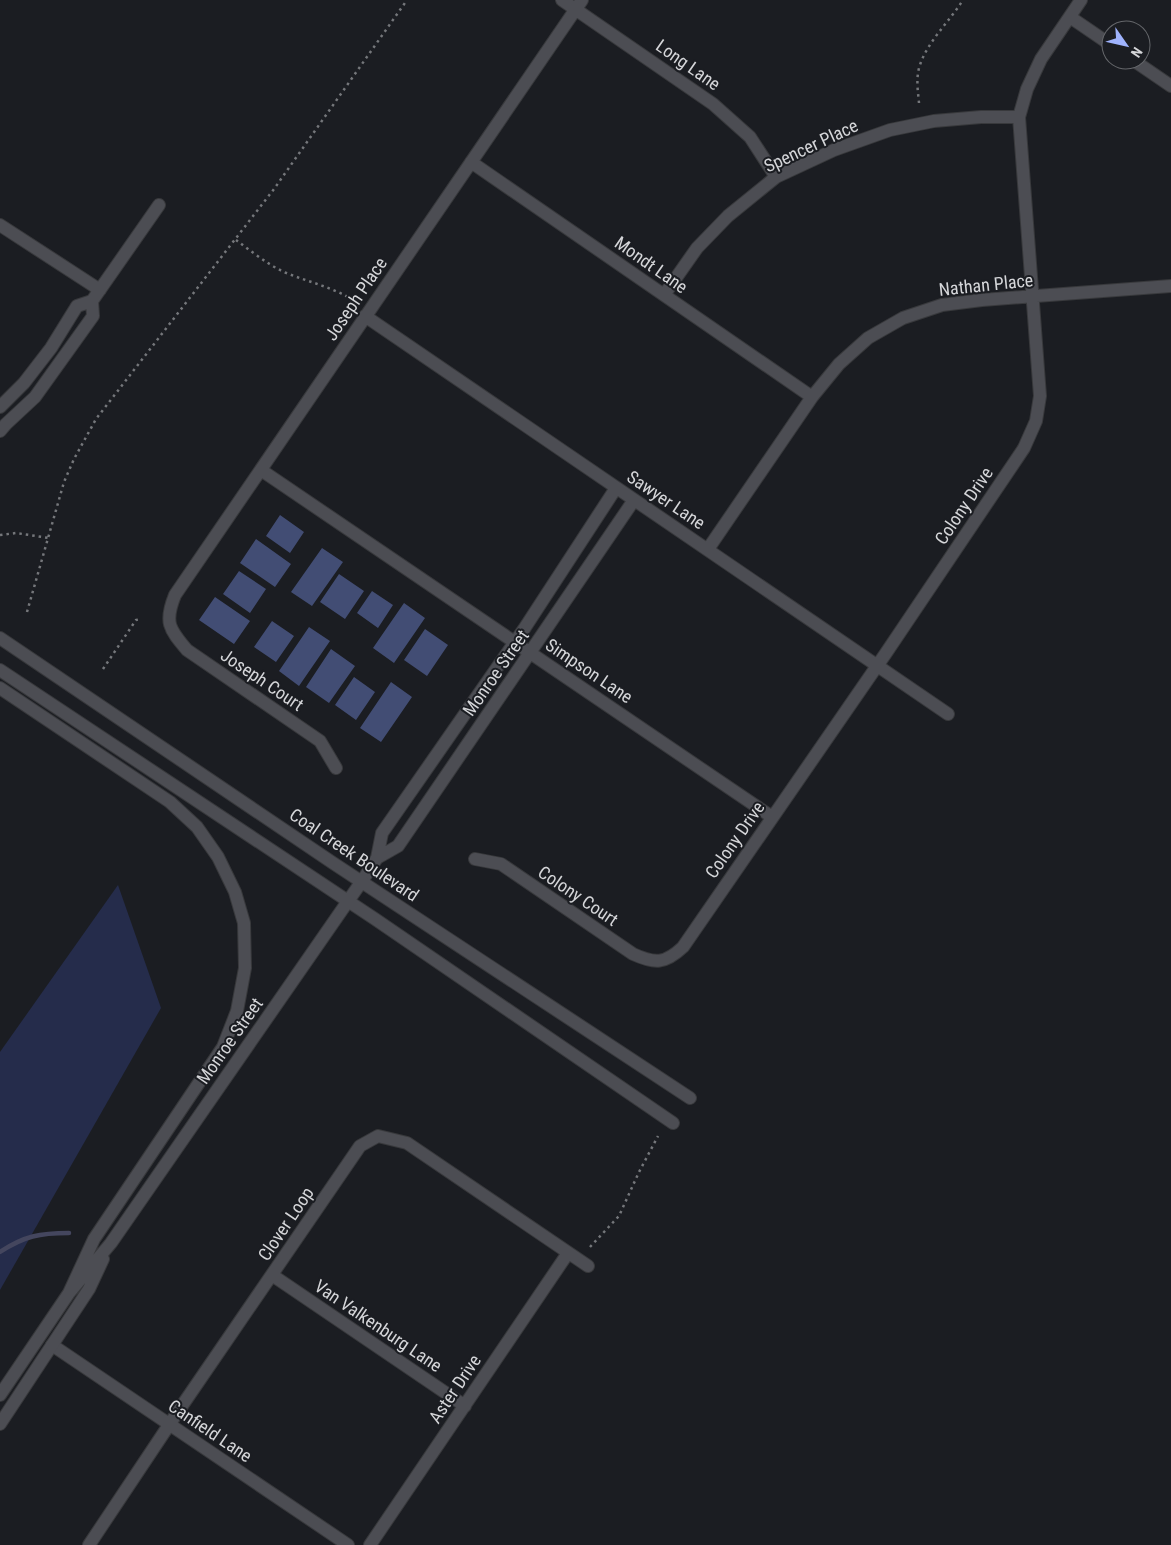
<svg xmlns="http://www.w3.org/2000/svg" width="1171" height="1545" font-family="'Roboto Condensed',sans-serif">
	<rect width="100%" height="100%" fill="#1b1d22"/>
	<path fill="#252c4b" d="M118,885L161,1008L0,1290V1052Z"/>
	<g fill="none" stroke-linecap="round" stroke-linejoin="round">
		<path stroke="#44465e" stroke-width="4.5" d="M0,1252C24,1236 40,1233 69,1233"/>
	</g>
	<path fill="#424d74" d="M280,515L304,532L290,553L266,536Z
		M256,539L291,564L275,587L240,563Z
		M322,548L343,562L312,606L291,592Z
		M239,571L266,589L250,613L223,594Z
		M339,574L364,591L345,619L320,602Z
		M372,591L393,605L378,628L357,613Z
		M215,597L250,621L234,644L199,620Z
		M404,603L425,618L394,663L373,648Z
		M272,621L294,636L276,662L254,647Z
		M309,627L330,641L299,686L279,671Z
		M425,629L448,645L427,676L404,660Z
		M331,649L355,666L329,703L306,687Z
		M354,677L375,692L356,720L335,705Z
		M391,682L412,697L381,742L360,728Z"/>
	<g fill="none" stroke-linecap="round" stroke-linejoin="round">
		<g stroke="#38393c" stroke-width="14">
			<path id="minor" d="M562,0L713,104L750,137L776,177
				M1070,17L1111,45
				M1133,60L1171,86
				M471,162L812,397
				M0,225L100,290
				M664,295L697,248L728,216L776,177L834,150L890,130L934,121L981,117H1019
				M365,316L948,714
				M0,407L24,383L51,348L77,306L92,301L159,205
				M0,431L6,424L35,397L93,316L92,301
				M261,470L772,817
				M708,549L812,397L839,364L868,338L903,318L942,305L982,300L1171,286
				M336,768L320,741L187,650C169,629 164,622 175,595L582,0
				M377,858L398,846L634,500
				M475,859L501,864L633,954C655,964 665,964 683,947L886,653L1024,448L1036,421L1040,396L1019,117L1027,89L1041,59L1081,0
				M362,881L377,858L382,833L524,629L616,488
				M272,1275L465,1406
				M52,1345L348,1545
				M89,1545L177,1413L360,1146L378,1136L407,1143L588,1266
				M370,1545L568,1253"/>
		</g>
		<g stroke="#38393c" stroke-width="14">
			<path id="secondary" d="M0,638L333,863L690,1098
				M0,670L375,919L673,1123
				M0,688L170,802L197,827L218,857L235,892L244,923L245,968L237,1011L223,1047L94,1239L69,1293
				M0,1395L69,1293L111,1243L362,881
				M0,1424L89,1289L103,1259"/>
		</g>
		<path stroke="#75777b" stroke-width="2.5" stroke-dasharray="2.5 4" stroke-linecap="butt" d="M919,103C918,92 916,80 919,68C926,43 949,22 963,0
			M236,240C251,251 267,264 284,272C310,283 335,287 359,304
			M0,535L16,533L49,538
			M27,612L64,482L74,459L96,419L274,189L407,0
			M103,669L136,620L141,619
			M590,1247L619,1216L639,1172L658,1136"/>
		<use href="#minor" stroke="#4c4d53" stroke-width="12"/>
		<use href="#secondary" stroke="#4c4d53" stroke-width="12"/>
	</g>
	<g text-anchor="middle" stroke-width="4" stroke-linejoin="round" paint-order="stroke">
		<g font-size="18" fill="#d5d6d9" stroke="#1b1d22">
			<text transform="translate(688 65) rotate(35)" y="6">Long Lane</text>
			<text transform="translate(811 146) rotate(-25)" y="6">Spencer Place</text>
			<text transform="translate(651 265) rotate(35)" y="6">Mondt Lane</text>
			<text transform="translate(986 285) rotate(-6)" y="6">Nathan Place</text>
			<text transform="translate(356 299) rotate(-56)" y="6">Joseph Place</text>
			<text transform="translate(666 500) rotate(34)" y="6">Sawyer Lane</text>
			<text transform="translate(964 506) rotate(-56)" y="6">Colony Drive</text>
			<text transform="translate(589 671) rotate(34)" y="6">Simpson Lane</text>
			<text transform="translate(496 673) rotate(-55)" y="6">Monroe Street</text>
			<text transform="translate(262 680) rotate(34)" y="6">Joseph Court</text>
			<text transform="translate(735 840) rotate(-55)" y="6">Colony Drive</text>
			<text transform="translate(354 855) rotate(34)" y="6">Coal Creek Boulevard</text>
			<text transform="translate(578 896) rotate(34)" y="6">Colony Court</text>
			<text transform="translate(230 1041) rotate(-55)" y="6">Monroe Street</text>
			<text transform="translate(286 1224) rotate(-56)" y="6">Clover Loop</text>
			<text transform="translate(378 1326) rotate(34)" y="6">Van Valkenburg Lane</text>
			<text transform="translate(455 1389) rotate(-56)" y="6">Aster Drive</text>
			<text transform="translate(210 1431) rotate(34)" y="6">Canfield Lane</text>
		</g>
	</g>
	<g transform="translate(1126 45) rotate(124)"><circle r="24" fill="#1b1d22" stroke="#65676b"/>
	<path d="M0-4L9 19L0 12L-9 19Z" fill="#9fb3fd"/>
	<text y="-8" font-size="14" font-weight="bold" text-anchor="middle" fill="#d5d6d9">N</text>
	</g>
</svg>
